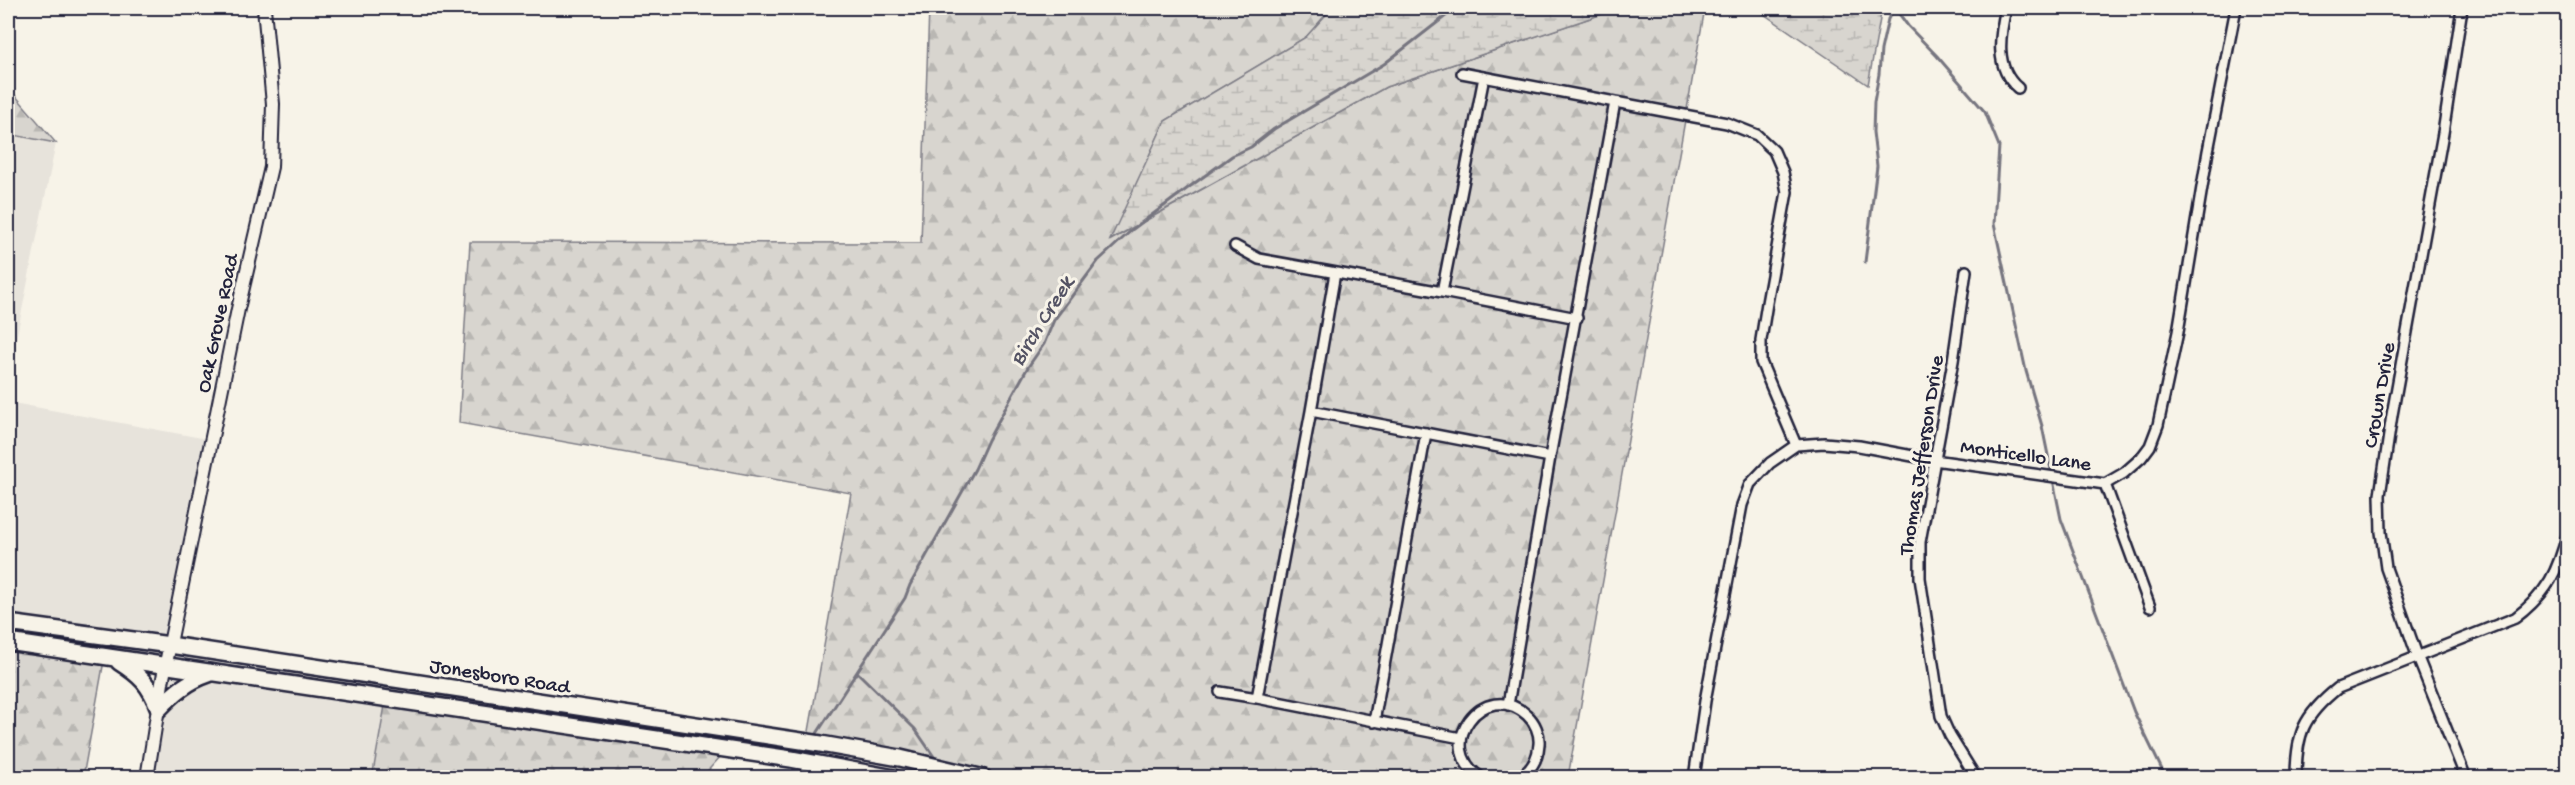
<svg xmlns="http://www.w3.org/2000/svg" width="2575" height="785" font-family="'Gochi Hand',sans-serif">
	<defs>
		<pattern id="forest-firs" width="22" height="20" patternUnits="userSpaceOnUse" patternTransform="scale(1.5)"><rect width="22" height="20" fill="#d8d5cf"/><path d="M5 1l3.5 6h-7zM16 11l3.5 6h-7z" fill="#b9b7b3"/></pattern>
		<pattern id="wetland-marsh" width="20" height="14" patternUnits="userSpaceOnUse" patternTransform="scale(1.5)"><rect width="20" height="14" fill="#d8d5cf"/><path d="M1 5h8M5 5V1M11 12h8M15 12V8" fill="none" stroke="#b9b7b3"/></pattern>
	</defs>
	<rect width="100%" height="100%" fill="#f7f3e8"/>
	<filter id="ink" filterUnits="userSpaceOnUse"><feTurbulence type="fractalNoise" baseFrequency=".0167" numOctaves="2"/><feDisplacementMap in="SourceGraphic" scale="12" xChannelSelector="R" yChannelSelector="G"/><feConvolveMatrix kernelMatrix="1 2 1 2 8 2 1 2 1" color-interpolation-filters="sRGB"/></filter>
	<g filter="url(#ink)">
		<path fill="#e7e3db" d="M8,134L56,143L8,379Z
			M8,402L207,439L174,667L386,700L372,777H154L173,667L8,640Z"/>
		<path fill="url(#forest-firs)" stroke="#7d7c85" stroke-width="1.5" d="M929,8H1332L1306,37L1165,121L1111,240L1386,87L1620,8H1705L1568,777L847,778L802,771L801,777H796L802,771L851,493L459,423L470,242L921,243Z
			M8,87L56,143L8,134Z
			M8,640L105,655L83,777L8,778Z
			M386,700L721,756L702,777L372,778Z"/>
		<path fill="url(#wetland-marsh)" stroke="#7d7c85" stroke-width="1.5" d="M1332,8H1620L1386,87L1110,240L1165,121L1306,37Z
			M1755,8H1882L1868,85Z"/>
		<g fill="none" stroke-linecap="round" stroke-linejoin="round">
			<path stroke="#76747f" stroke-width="3" d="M182,8L200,13L209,11
				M1895,8L1908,26L1937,56L1985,112L1999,146L1994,224L2026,371L2042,426L2061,519L2134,712L2166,778
				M1865,262L1877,166L1873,132L1874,102L1879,74L1881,50L1888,19L1894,8
				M857,672L915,729L937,761
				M814,738L905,598L910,585L975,469L988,440L1028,367L1044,344L1054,320L1098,261L1133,229L1192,185L1232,156L1251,147L1274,129L1384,64L1456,8
				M789,778L796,766"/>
			<g stroke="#22223b" stroke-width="14">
				<path id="minor" d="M2006,8C2000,34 1994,68 2018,88
					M2462,8L2443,133L2392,415L2380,495L2381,532L2386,568L2418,658L2466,778
					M1462,73L1615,102L1550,457
					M1484,77L1442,292L1577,318
					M1615,102L1727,123L1757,135L1774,151L1783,172L1787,192L1767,303L1761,340V362L1796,445
					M1235,246L1259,259L1442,292
					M1966,271L1953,361L1920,542V578L1941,716L1950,736L1976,778
					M1311,411L1335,273
					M2105,484L2150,607
					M1220,692L1257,698
					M1374,722L1426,433
					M1461,738L1257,698L1311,411L1550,457L1508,705
					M1482,778C1431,748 1484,676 1527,715C1535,722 1540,734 1539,744C1538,759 1531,771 1518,778
					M1694,778L1705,701L1742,505L1750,484L1770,463L1796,445L1824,443L1859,446L1934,460L2105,484L2124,473L2141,458L2150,446L2158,425L2178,332L2208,151L2236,8
					M2296,778C2296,734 2303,716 2338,688L2515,618C2548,593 2558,571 2568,532"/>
			</g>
			<g stroke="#22223b" stroke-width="16">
				<path id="tertiary" d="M147,778L162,683L238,309L271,167L273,104L264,8"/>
			</g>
			<g stroke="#22223b" stroke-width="20">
				<path id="primary" d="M8,623L170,645L821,744L900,758L984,778
					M8,642L791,759L894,778
					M119,662C141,676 149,684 159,709C174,693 188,681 209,674"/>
			</g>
			<use href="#minor" stroke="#f7f3e8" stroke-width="9"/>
			<use href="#tertiary" stroke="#f7f3e8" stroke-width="12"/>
			<use href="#primary" stroke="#f7f3e8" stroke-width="15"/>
		</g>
	</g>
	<g text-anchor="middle" stroke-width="6" stroke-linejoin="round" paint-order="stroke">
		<g font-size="21" fill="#22223b" stroke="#f7f3e8">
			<text transform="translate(216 323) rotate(-78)" y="7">Oak Grove Road</text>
			<text transform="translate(2378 395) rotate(-80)" y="7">Crown Drive</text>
			<text transform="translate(2026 454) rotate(8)" y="7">Monticello Lane</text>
			<text transform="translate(1920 455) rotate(-81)" y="7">Thomas Jefferson Drive</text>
			<text transform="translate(500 675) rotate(9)" y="7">Jonesboro Road</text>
		</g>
		<g font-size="22" font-style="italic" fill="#535263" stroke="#f7f3e8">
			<text transform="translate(1040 320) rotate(-58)" y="8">Birch Creek</text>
		</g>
	</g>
	<rect width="2575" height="785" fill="none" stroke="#f7f3e8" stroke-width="30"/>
	<rect x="15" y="15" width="2545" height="755" fill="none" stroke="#22223b" stroke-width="2" filter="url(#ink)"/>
</svg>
